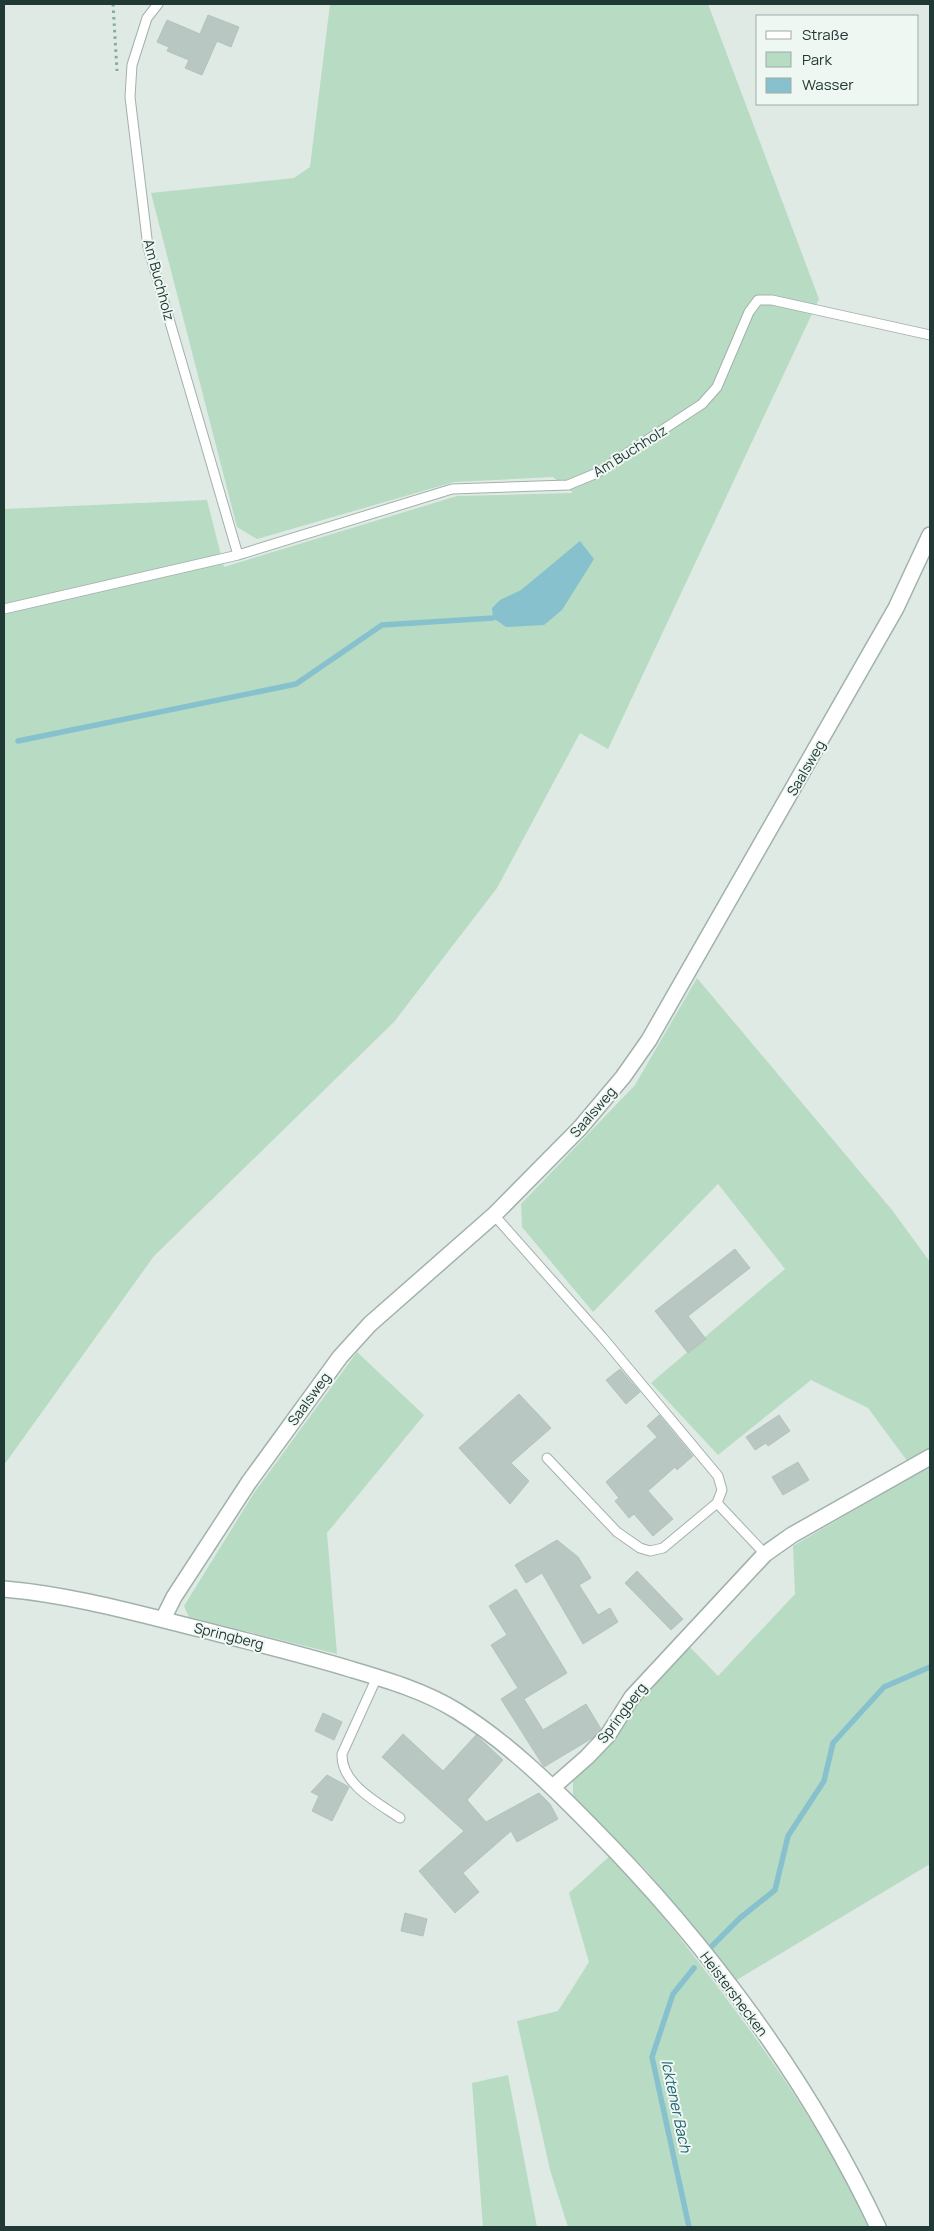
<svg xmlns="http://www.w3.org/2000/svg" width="934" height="2231" font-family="Manrope,sans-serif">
	<rect width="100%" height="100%" fill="#dfeae5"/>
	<path fill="#b8dbc3" d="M330,4H708L819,299L608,749L580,733L497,888L394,1022L154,1256L4,1465V509L207,500L224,567L457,496L573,493L553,477L454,482L257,539L237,527L151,193L294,178L310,167Z
		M697,978L892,1210L930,1262V1448L908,1462L868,1408L811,1380L718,1455L651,1383L785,1269L718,1184L593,1312L522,1227L521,1204L635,1085Z
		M357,1352L424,1415L327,1533L337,1654L189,1617L184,1606L254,1493Z
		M930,1466V1864L735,1981L647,1871L573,1796V1781L629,1707L686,1643L718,1676L795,1594L793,1546Z
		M613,1853C706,1972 805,2089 868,2227H568L550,2170L517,2021L558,2011L589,1962L569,1893Z
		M508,2075L537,2227H483L472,2083Z"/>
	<path fill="#88c1ce" d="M580,541L594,559L562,610L544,625L506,627L493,618L492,608L500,600L521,590Z"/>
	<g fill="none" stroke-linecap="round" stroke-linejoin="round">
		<path stroke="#88c1ce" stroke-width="5.5" d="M18,741L296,684L382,625L493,618
			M710,1948L740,1918L775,1890L788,1836L824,1781L833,1743L884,1687L930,1667
			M689,2227L652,2057L673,1994L694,1968"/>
	</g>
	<path fill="#b8c7c1" stroke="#b2c3bd" d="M208,15L239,27L231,47L217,41L202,75L185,68L189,60L167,51L169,47L157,42L167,20L200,34Z
		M735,1249L750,1268L688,1316L706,1339L688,1353L655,1311Z
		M620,1369L640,1392L626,1404L606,1380Z
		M519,1394L551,1428L511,1463L529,1481L510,1504L459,1448Z
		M659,1415L693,1456L677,1470L675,1467L648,1491L673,1519L653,1536L634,1514L629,1518L615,1501L619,1498L606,1482L657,1437L647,1426Z
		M779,1415L790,1431L768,1446L766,1443L755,1450L746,1437Z
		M798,1462L809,1480L783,1495L772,1477Z
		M557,1540L578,1557L591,1578L579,1585L598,1615L610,1608L618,1622L583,1644L542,1573L526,1583L515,1565Z
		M637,1571L683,1619L671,1630L625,1583Z
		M516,1589L567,1673L524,1699L543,1730L586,1704L601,1729L594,1737L544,1767L501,1699L518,1688L491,1645L507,1635L489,1606Z
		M323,1713L342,1722L334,1740L315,1731Z
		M403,1734L443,1771L476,1735L503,1760L467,1800L486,1822L539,1793L550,1804L558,1819L517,1842L511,1831L463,1873L479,1892L455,1913L419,1871L464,1831L382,1757Z
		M327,1775L349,1787L332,1821L312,1811L319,1796L311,1792Z
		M405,1913L427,1919L423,1936L401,1931Z"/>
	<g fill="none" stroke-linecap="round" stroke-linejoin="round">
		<g stroke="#a2b1ac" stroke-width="11">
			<path id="lane" d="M158,4L147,18L132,65L130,97L148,247L238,555
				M4,609L238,555L452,489L568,485L597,473L702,404L717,387L749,312L758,300H772L930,335
				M494,1215L603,1338L718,1476L722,1490L717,1503L765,1554
				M547,1458L617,1532L640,1548L650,1551L663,1548L717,1503
				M377,1677L342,1754C341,1784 378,1803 400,1818"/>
		</g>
		<g stroke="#a2b1ac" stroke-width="18">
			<path id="street" d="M4,1589C74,1595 143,1615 212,1632C258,1644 304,1655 350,1669C387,1680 425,1691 457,1711C507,1742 551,1785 592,1827C707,1943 808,2079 878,2227
				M163,1619L174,1597L249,1482L340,1357L370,1324L494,1215L580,1128L623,1077L649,1040L896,608L930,535
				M553,1787L587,1757L608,1735L632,1697L765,1554L792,1535L930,1457"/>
		</g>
		<path stroke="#80ada0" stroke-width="3" stroke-dasharray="2.5 4" stroke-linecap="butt" d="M113,4L117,71"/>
		<use href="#lane" stroke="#fff" stroke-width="9"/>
		<use href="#street" stroke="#fff" stroke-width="15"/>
	</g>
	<g text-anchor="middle" stroke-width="4" stroke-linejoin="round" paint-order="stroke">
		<g font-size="14" fill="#213934" stroke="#eff7f3">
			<text transform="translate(159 280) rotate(75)" y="5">Am Buchholz</text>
			<text transform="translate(630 451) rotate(-32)" y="5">Am Buchholz</text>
			<text transform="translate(806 768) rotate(-60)" y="5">Saalsweg</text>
			<text transform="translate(593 1112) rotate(-49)" y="5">Saalsweg</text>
			<text transform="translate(309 1399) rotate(-54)" y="5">Saalsweg</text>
			<text transform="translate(229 1636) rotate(14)" y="5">Springberg</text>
			<text transform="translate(622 1713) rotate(-53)" y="5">Springberg</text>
			<text transform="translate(734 1994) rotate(53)" y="5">Heistershecken</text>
		</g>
		<g font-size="15" font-style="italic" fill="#1d6273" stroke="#eff7f3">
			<text transform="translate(676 2106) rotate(78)" y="5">Icktener Bach</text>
		</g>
	</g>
	<rect width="934" height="2231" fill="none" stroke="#213934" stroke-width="10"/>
	<rect x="756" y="15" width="162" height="90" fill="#eff7f3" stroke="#9daba7"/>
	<rect x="766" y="31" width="25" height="8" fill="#ffffff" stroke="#9daba7"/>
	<text x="802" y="40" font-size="15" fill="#213934">Straße</text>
	<rect x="766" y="52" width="25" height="15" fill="#b8dbc3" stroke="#9daba7"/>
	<text x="802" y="65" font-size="15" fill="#213934">Park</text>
	<rect x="766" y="78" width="25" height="15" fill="#88c1ce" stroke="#9daba7"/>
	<text x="802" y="90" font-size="15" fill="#213934">Wasser</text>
</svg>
